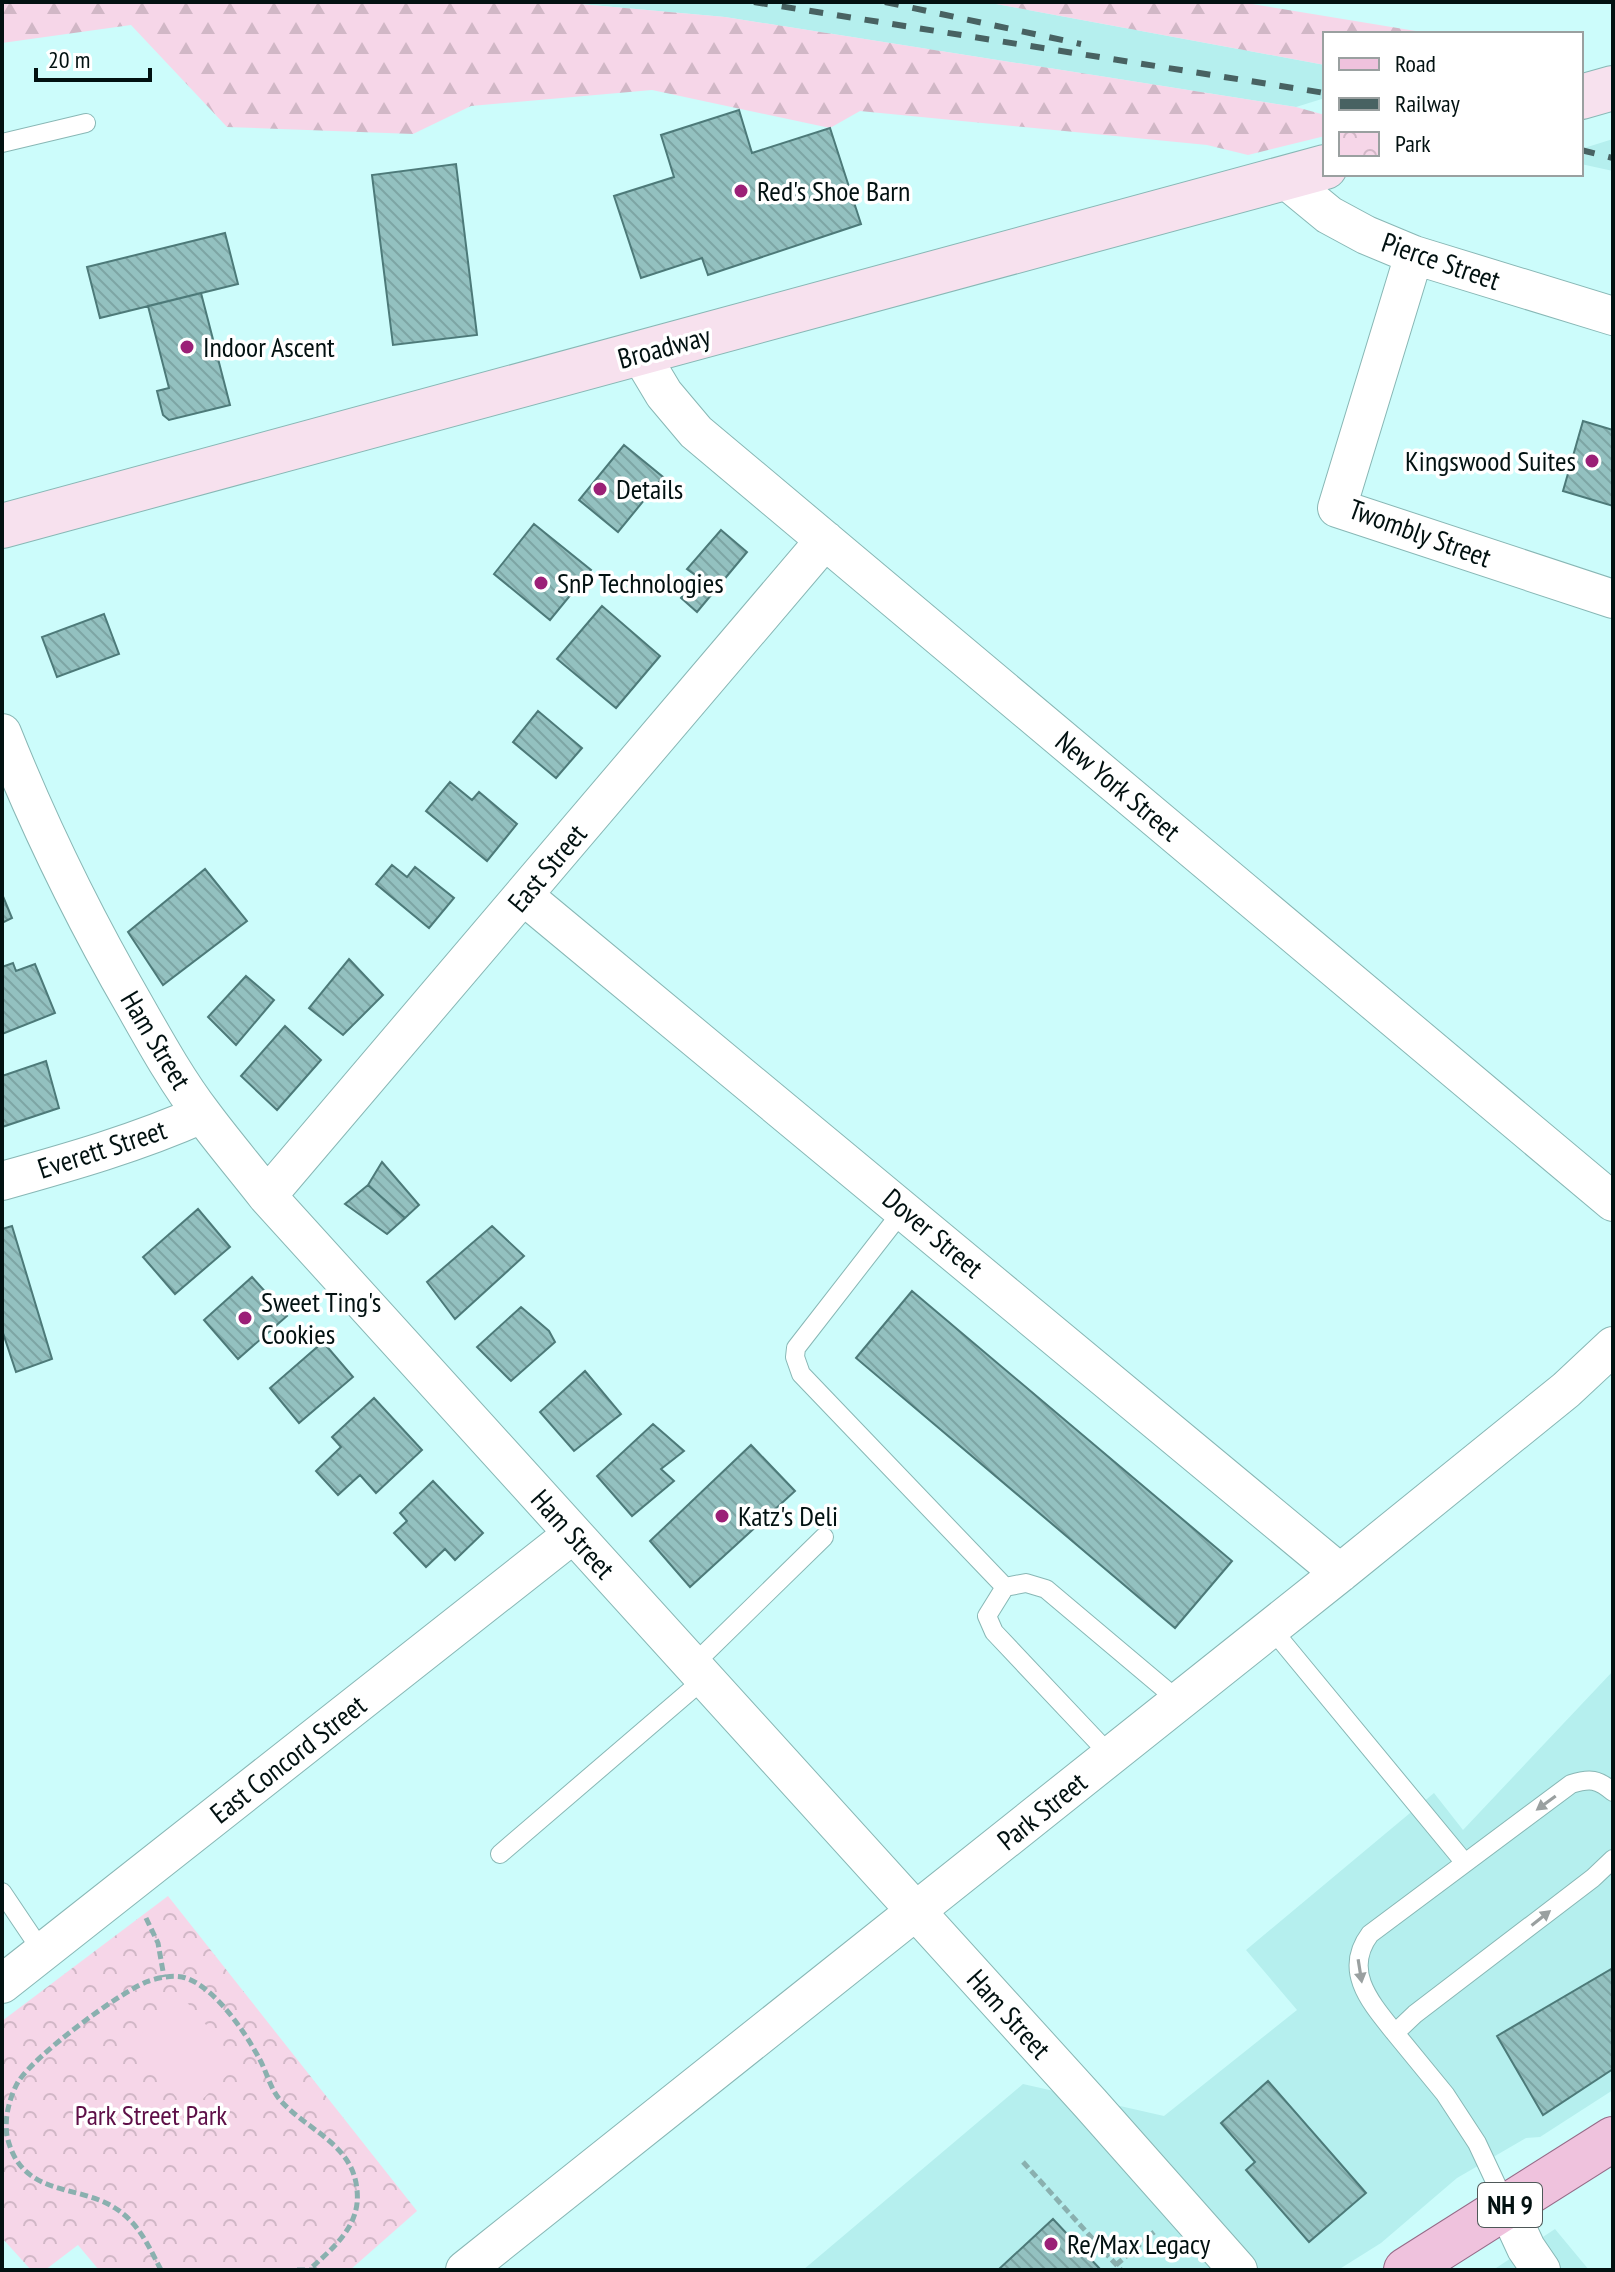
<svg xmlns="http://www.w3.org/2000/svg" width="1615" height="2272" font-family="'PT Sans Narrow',sans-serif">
	<defs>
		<pattern id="forest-firs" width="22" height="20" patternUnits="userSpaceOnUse" patternTransform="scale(2)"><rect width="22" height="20" fill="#f6d6e8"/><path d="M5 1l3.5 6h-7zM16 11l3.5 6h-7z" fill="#d1b7c6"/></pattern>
		<pattern id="park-crowns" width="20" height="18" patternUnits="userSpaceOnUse" patternTransform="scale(2)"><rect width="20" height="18" fill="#f6d6e8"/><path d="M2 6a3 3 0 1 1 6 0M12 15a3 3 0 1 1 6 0" fill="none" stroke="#d1b7c6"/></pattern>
		<pattern id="building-back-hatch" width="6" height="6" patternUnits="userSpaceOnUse" patternTransform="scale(2)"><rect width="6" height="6" fill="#93c1c0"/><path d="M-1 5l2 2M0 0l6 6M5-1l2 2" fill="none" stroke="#7da5a4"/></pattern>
	</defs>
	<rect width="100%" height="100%" fill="#ccfcfb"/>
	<path fill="#b5efee" d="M558,2H985L1325,65V98L1296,107L725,17Z
		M1613,139V171L1581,164V149Z
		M1613,1671V2090L1540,2137L1526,2138L1457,2178L1381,2243L1338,2270H803L1023,2084L1164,2116L1297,2010L1246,1950L1434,1793L1463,1830Z
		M1555,2229L1589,2270H1493Z"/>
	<path fill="url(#forest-firs)" d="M2,2H558L725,17L1296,107L1325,115V136L1248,155L1207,145L860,111L830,128L652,90L471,106L413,134L227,127L131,25L2,43Z
		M985,2H1240L1434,34H1325V65Z"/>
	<path fill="url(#park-crowns)" d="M168,1896L417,2211L350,2270H99L78,2245L45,2270H31L2,2238V2021Z"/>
	<path fill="#f6d6e8" d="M185,2000L239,2064L189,2112L130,2043Z"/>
	<path fill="url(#building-back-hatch)" stroke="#4d7a79" stroke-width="2" d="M739,110L752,153L830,128L861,224L708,275L702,258L641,278L614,196L674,177L661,135Z
		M456,164L477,335L393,345L372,175Z
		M225,233L238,284L100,318L87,267Z
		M201,293L230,405L169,420L163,415L157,391L169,388L148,306Z
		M1583,421L1613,430V506L1563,491Z
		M624,445L663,477L618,532L579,500Z
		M534,524L591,570L550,620L494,574Z
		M721,530L747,552L697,612L681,598L698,577L687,569Z
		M602,606L660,656L616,708L557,659Z
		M104,614L119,654L57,677L42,637Z
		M538,711L582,748L556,778L513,742Z
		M450,782L472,800L479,792L517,824L487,861L426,811Z
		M392,865L407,877L415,867L454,898L429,928L376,884Z
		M205,869L247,921L163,985L128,932Z
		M2,894L12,918L2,923Z
		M349,959L383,995L343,1035L309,1008Z
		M13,963L16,971L35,964L55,1013L2,1034V967Z
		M246,976L274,1000L236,1045L208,1017Z
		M285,1026L321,1060L277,1110L241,1076Z
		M46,1061L59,1108L2,1127V1076Z
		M382,1162L419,1205L405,1218L368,1185Z
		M368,1185L405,1218L387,1234L345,1204Z
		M198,1209L230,1247L175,1294L143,1257Z
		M12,1226L52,1359L16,1372L2,1330V1229Z
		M492,1226L524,1256L455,1319L427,1282Z
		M252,1277L287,1316L238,1359L204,1320Z
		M912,1291L1232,1561L1175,1628L856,1358Z
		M521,1307L549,1331L555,1342L511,1381L477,1347Z
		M323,1342L353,1377L299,1423L270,1388Z
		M585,1371L621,1414L574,1451L540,1412Z
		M374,1398L422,1450L376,1493L360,1475L338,1495L316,1471L341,1447L332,1437Z
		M653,1424L684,1451L661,1469L674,1481L632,1516L597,1476Z
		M751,1445L795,1491L690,1587L650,1541Z
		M433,1481L483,1533L455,1560L445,1549L426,1567L394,1533L407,1521L400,1513Z
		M1613,1968V2069L1543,2115L1497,2036Z
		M1268,2081L1366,2193L1309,2242L1246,2170L1255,2162L1221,2123Z
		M1053,2219L1101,2270H998Z"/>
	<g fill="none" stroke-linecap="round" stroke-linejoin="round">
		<g stroke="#88b7b5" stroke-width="20">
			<path id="lane" d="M2,143L86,123
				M904,1209L796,1348L795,1357L801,1374L1005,1587L1026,1583L1046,1589L1179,1701
				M1005,1587L987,1616L994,1632L1111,1756
				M1271,1628L1465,1863
				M692,1666L824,1537
				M1613,1792C1598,1779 1590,1778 1571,1784L1370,1934C1342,1971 1371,2003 1395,2033L1415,2014L1593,1878L1613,1859
				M500,1854L704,1679
				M2,1892L43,1953
				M1395,2033L1445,2094L1477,2143L1507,2207"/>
		</g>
		<g stroke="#88b7b5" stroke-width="40">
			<path id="street" d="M1284,178L1329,215L1366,235L1414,255L1613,316
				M1414,255L1337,508L1613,599
				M640,354L664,394L696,432L1613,1202
				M2,733C40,828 84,918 135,1006C156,1043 177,1081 203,1115C223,1142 246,1169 267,1196L1090,2103L1238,2270
				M524,896L1340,1573
				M2,1181C70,1162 137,1143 202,1114
				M267,1196L825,540
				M2,1984L573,1534
				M1507,2207L1526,2248L1541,2270
				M465,2270L1340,1573L1566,1390L1613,1346"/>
		</g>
		<g stroke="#88b7b5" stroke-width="46">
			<path id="secondary" d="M1581,97L1613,88
				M2,526L1325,167"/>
		</g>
		<g stroke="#956a87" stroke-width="46">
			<path id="primary" d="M1406,2270L1613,2139"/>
		</g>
		<path stroke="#8ab0af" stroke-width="5" stroke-dasharray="8 4" stroke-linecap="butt" d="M146,1918L158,1943L164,1977
			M1023,2162L1121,2270
			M1116,2265L1154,2232
			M161,2270C149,2247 139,2223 115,2208C78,2184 23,2197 8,2140C3,2122 9,2098 18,2082C35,2055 116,1995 146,1982C156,1978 171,1975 182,1977C213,1984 245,2032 259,2058C267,2072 270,2089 281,2101C308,2131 353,2144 357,2190C361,2226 333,2248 310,2269
			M297,2270H317"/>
		<use href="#lane" stroke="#fff" stroke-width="18"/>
		<use href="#street" stroke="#fff" stroke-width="38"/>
		<use href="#secondary" stroke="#f7e1ee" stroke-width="44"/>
		<use href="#primary" stroke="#efc2dd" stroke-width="44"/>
		<path stroke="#486262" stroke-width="6" stroke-dasharray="14 14" stroke-linecap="butt" d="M754,2L1325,93
			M885,2L1081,44
			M1581,150L1613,158"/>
	</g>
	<defs><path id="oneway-solid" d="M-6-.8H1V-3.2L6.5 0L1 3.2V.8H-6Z" transform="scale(2)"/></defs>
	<g fill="#9aa0a0">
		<use href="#oneway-solid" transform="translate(1546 1803) rotate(144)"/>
		<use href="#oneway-solid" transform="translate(1541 1918) rotate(-38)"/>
		<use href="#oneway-solid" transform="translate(1360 1971) rotate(81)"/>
	</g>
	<g fill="#9b2077" stroke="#fff" stroke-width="3">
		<circle cx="741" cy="191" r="8"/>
		<circle cx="187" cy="347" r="8"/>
		<circle cx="1592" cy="461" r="8"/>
		<circle cx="600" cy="489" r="8"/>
		<circle cx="541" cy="583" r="8"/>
		<circle cx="245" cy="1318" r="8"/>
		<circle cx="722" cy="1516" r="8"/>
		<circle cx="1051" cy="2244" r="8"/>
	</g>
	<g text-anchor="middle" stroke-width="7" stroke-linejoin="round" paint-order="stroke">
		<rect fill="#fff" stroke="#4e5858" stroke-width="2" x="1478" y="2183" width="64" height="44" rx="6"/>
		<g font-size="26" font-weight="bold" fill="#021111">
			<text x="1510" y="2214">NH 9</text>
		</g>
		<g font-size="28" fill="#021111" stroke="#fff" text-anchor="start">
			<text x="757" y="201">Red's Shoe Barn</text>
			<text x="203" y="357">Indoor Ascent</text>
			<text x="1576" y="471" text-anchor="end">Kingswood Suites</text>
			<text x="616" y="499">Details</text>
			<text x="557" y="593">SnP Technologies</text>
			<text x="261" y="1312">Sweet Ting's<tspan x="261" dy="32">Cookies</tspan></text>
			<text x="738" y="1526">Katz's Deli</text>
			<text x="1067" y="2254">Re/Max Legacy</text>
		</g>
		<g font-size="28" fill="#021111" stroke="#fff">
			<text transform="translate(1441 261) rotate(19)" y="10">Pierce Street</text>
			<text transform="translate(664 347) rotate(-15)" y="10">Broadway</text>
			<text transform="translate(1420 533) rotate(20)" y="10">Twombly Street</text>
			<text transform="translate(1118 786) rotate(40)" y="10">New York Street</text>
			<text transform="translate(547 868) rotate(-50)" y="10">East Street</text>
			<text transform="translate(156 1040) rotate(59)" y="10">Ham Street</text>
			<text transform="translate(102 1149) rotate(-18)" y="10">Everett Street</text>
			<text transform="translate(933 1233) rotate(40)" y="10">Dover Street</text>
			<text transform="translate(573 1534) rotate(48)" y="10">Ham Street</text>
			<text transform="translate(288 1759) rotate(-38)" y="10">East Concord Street</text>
			<text transform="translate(1042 1811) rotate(-39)" y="10">Park Street</text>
			<text transform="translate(1009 2014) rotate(48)" y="10">Ham Street</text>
		</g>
		<g font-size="28" fill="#5e0f47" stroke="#fff">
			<text x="151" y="2125">Park Street Park</text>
		</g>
	</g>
	<rect width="1615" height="2272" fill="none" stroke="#021111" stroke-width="8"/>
	<rect x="1323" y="32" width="260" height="144" fill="#ffffff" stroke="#9aa0a0" stroke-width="2"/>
	<rect x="1339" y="58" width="40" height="12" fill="#efc2dd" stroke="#9aa0a0" stroke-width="2"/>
	<text x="1395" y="72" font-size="24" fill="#021111">Road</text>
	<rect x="1339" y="98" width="40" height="12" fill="#486262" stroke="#9aa0a0" stroke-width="2"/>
	<text x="1395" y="112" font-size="24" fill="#021111">Railway</text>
	<rect x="1339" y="132" width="40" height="24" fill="url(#park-crowns)" stroke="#9aa0a0" stroke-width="2"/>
	<text x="1395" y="152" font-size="24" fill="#021111">Park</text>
	<path d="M36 68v12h114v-12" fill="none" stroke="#021111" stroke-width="4"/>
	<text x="48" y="68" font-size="24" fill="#021111" stroke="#ffffff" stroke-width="6" paint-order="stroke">20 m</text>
</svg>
